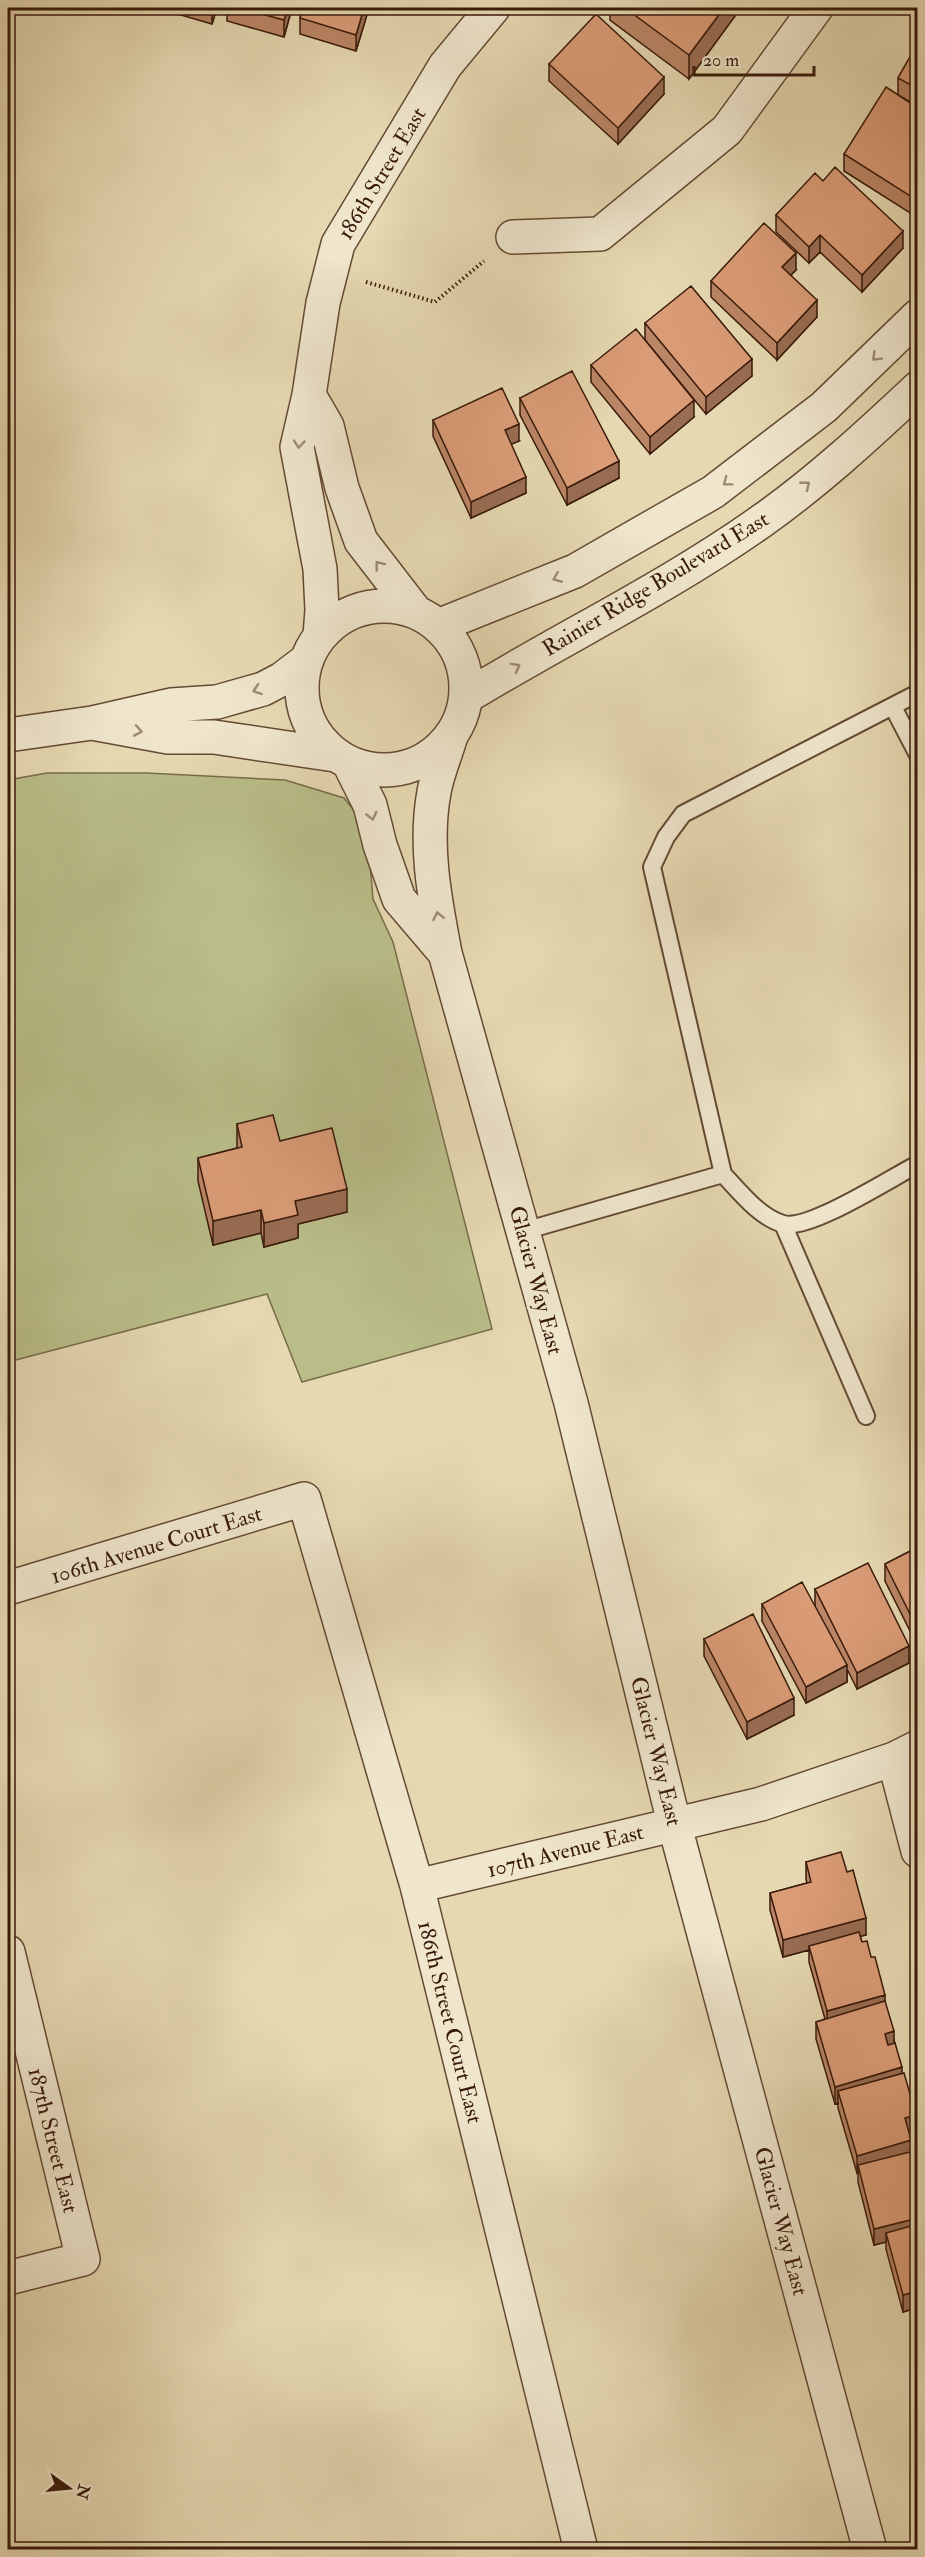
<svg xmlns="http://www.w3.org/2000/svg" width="925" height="2557" font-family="'IM FELL Double Pica',serif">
	<rect width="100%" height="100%" fill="#e6d9b2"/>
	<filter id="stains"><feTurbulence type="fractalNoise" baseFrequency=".00333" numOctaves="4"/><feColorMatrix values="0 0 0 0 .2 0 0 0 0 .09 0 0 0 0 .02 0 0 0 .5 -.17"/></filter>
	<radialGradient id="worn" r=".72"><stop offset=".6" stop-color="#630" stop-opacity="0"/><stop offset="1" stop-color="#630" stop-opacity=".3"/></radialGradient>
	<path fill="#b9be89" stroke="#796c4a" stroke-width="1.5" d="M47,773H146L285,780L344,798L362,820L368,840L373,899L393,942L492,1329L302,1382L267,1294L8,1362V780Z"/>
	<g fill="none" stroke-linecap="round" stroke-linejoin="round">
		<g stroke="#644a34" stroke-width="20">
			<path id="service" d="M918,693L683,814L666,837L652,867L723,1174C739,1191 759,1217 783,1224C809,1231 891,1178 918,1164
				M893,707L918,755
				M783,1224L866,1416
				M524,1231L723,1174"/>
		</g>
		<g stroke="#644a34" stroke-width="36">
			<path id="minor" d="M513,237L600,234L727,130L816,8
				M309,395L323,303L338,244L445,66L493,8
				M302 688a82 82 0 1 1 164 0a82 82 0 1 1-164 0Z
				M438,626L575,571L713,492L824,407L918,316
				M320,636L322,610L320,569L297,447L309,395L327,426L342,488L361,541L415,611
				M307,660L282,679L263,689L217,702L171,705L92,723L168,737H214L335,755
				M466,697C564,637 669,587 763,520C818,481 869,434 918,388
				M8,735L92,723
				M349,763L370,805L380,845L399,899L445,953C435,900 424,846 434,792C437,774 445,756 450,739
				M445,953L571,1403L674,1823L870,2550
				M8,1588L304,1499L417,1886L581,2550
				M894,1759L918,1851
				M417,1886L761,1804L894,1759L918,1747
				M8,1952L83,2259L8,2278"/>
		</g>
		<path stroke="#391a0a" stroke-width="4" stroke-dasharray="1.5 3" stroke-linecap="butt" d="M366,282L435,302L484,261"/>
		<use href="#service" stroke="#efe6cd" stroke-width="16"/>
		<use href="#minor" stroke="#efe6cd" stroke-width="33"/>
	</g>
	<path fill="#bb8666" stroke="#391a0a" stroke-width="1.5" d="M157,8H217L212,24Z
		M227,8H292L284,37L227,21Z
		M303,8H369L356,51L300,34V18Z
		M610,8H735V16L689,79L610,20Z
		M918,43V106L898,95V78Z
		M549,64L664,94L618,144L549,81Z
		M918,108V218L844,171V154Z
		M823,181L903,248L862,292L820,252L809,263L776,232V215Z
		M796,270L791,275L817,317L777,360L711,297V281Z
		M645,323L752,376L706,414L645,340Z
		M591,365L694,417L650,454L591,382Z
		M520,398L619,478L567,505L520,415Z
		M433,420L519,441L511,444L526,493L471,518L433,436Z
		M237,1124L280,1141L347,1212L298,1224V1238L264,1247L261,1233L213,1245L198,1181V1158L237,1148Z
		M918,1547V1647L885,1581V1564Z
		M815,1589L909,1663L857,1689L847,1669V1682L806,1703L762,1621V1604L815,1606Z
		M704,1639L794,1715L747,1739L704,1656Z
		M806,1862L847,1872L866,1935L860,1936L862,1942L871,1957L885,2002L916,2132L909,2134L911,2152L918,2150V2344L913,2323V2309L903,2312L886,2249V2242L874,2245L858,2182V2172L857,2173L838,2108V2103L835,2104L816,2039V2022L825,2019L809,1962V1950L783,1957L770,1910V1893L807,1883L806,1879Z"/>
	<path fill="#996d53" stroke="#391a0a" stroke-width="1.5" d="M212,8H217L212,24Z
		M288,8H292L284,37V20Z
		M364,8H369L356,51V35Z
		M724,8H735V16L689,79V55Z
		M664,77V94L618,144V128Z
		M918,118V134L911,127Z
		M903,231V248L862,292V275Z
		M820,235V252L809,263V247Z
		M796,253V270L782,284V267Z
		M817,300V317L777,360V343Z
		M752,359V376L706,414V397Z
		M694,400V417L650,454V437Z
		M519,424V441L505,447V430Z
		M619,461V478L567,505V488Z
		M526,477V493L471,518V502Z
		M347,1189V1212L298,1224V1238L264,1247V1223L295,1201Z
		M261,1210V1233L213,1245V1221Z
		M909,1646V1663L857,1689V1673Z
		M847,1665V1682L806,1703V1687Z
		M794,1698V1715L747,1739V1722Z
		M866,1918V1935L810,1950L809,1946V1950L783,1957V1940Z
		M885,1995V2012L827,2028V2011Z
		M894,2031V2048L885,2051V2034Z
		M902,2067V2084L838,2091V2103L835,2104V2087Z
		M916,2115V2132L905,2135V2118Z
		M911,2140V2157L858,2165V2172L857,2173V2156Z
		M918,2218V2234L886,2233V2242L874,2245V2229Z
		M918,2291V2308L913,2306V2309L903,2312V2295Z"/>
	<path fill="#da9c77" stroke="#391a0a" stroke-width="1.5" d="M239,8H288L284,20Z
		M303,8H364L356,35L300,18Z
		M625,8H724L689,55Z
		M596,14L664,77L618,128L549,64Z
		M918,43V89L898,78Z
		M886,87L918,108V118L911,127L918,131V201L844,154Z
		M835,167L903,231L862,275L820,235L809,247L776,215L815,173L823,181Z
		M764,223L796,253L782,267L817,300L777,343L711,281Z
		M691,286L752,359L706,397L645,323Z
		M636,329L694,400L650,437L591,365Z
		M572,371L619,461L567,488L520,398Z
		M502,388L519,424L505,430L526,477L471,502L433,420Z
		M273,1115L280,1141L332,1128L347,1189L295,1201L298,1215L264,1223L261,1210L213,1221L198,1158L242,1147L237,1124Z
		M918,1547V1630L885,1564Z
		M868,1563L909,1646L857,1673L815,1589Z
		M802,1582L847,1665L806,1687L762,1604Z
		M753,1614L794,1698L747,1722L704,1639Z
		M841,1852L847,1872L853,1870L866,1918L783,1940L770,1893L811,1882L806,1862Z
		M859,1932L862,1942L867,1941L871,1957H875L885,1995L827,2011L809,1946Z
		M885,2001L894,2031L885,2034L888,2045L895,2043L902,2067L835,2087L816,2022Z
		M904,2073L916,2115L905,2118L911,2140L857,2156L838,2091Z
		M918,2150V2218L874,2229L858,2165Z
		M918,2224V2291L903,2295L886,2233Z
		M918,2305V2327L913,2306Z"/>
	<defs><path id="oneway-chevron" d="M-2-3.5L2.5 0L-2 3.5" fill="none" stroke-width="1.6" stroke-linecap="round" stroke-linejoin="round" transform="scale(1.5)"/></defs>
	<g stroke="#9d8a75">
		<use href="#oneway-chevron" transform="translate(876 357) rotate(135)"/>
		<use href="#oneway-chevron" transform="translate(299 444) rotate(95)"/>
		<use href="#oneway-chevron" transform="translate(727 482) rotate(143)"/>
		<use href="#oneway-chevron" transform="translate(806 485) rotate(-39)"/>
		<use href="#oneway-chevron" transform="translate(379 565) rotate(-128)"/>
		<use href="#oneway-chevron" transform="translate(557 578) rotate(158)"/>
		<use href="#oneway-chevron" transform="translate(516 667) rotate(-29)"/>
		<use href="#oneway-chevron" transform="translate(257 690) rotate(161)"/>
		<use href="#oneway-chevron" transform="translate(138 731) rotate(10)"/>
		<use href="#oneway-chevron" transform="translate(372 816) rotate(76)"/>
		<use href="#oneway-chevron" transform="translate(438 916) rotate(-101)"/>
	</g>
	<g text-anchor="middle" stroke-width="6" stroke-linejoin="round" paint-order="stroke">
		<g font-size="22" fill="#391a0a" stroke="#efe6cd">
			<text transform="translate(381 173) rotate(-59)" y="8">186th Street East</text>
			<text transform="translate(655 583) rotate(-31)" y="8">Rainier Ridge Boulevard East</text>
			<text transform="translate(537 1280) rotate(75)" y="8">Glacier Way East</text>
			<text transform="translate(156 1544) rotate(-17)" y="8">106th Avenue Court East</text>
			<text transform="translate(657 1751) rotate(76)" y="8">Glacier Way East</text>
			<text transform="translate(565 1850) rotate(-14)" y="8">107th Avenue East</text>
			<text transform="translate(451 2022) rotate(76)" y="8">186th Street Court East</text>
			<text transform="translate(54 2140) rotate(76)" y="8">187th Street East</text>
			<text transform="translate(782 2221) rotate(75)" y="8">Glacier Way East</text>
		</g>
	</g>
	<rect width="925" height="2557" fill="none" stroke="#e6d9b2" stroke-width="30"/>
	<rect x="9" y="9" width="907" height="2539" fill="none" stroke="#391a0a" stroke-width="3"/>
	<rect x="15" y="15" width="895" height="2527" fill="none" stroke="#391a0a" stroke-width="1.5"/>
	<g transform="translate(69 2488) rotate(105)" stroke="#efe6cd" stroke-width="4.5" paint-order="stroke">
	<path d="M0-4.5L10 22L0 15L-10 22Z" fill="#391a0a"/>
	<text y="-9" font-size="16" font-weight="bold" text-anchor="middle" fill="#391a0a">N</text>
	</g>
	<path d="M694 66v9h120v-9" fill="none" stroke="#391a0a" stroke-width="3"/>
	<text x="703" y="66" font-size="18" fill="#391a0a" stroke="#efe6cd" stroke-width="4.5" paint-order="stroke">20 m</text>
	<rect width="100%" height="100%" filter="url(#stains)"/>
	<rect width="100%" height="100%" fill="url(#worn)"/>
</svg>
